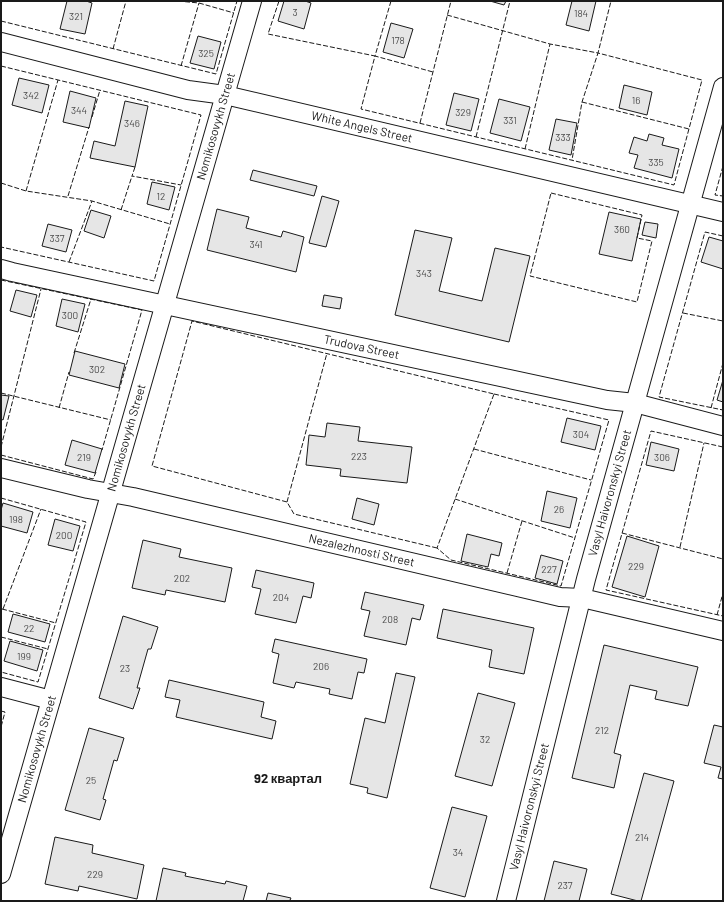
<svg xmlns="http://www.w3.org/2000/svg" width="724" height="902" font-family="Barlow,sans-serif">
	<rect width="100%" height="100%" fill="#fff"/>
	<path fill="#e6e6e6" stroke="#1a1a1a" d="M67,1H86L92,3L85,34L60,29Z
		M284,1H305L311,3L304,29L278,21Z
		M490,1H506L504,5Z
		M572,1H596L589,31L566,25Z
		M391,23L413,29L404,58L383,52Z
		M198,36L221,42L214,69L190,63Z
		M19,78L49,85L42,113L12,105Z
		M624,85L652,92L647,115L619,108Z
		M70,91L96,98L89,128L63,122Z
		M454,93L479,99L471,131L446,125Z
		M499,99L530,107L521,141L490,133Z
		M125,101L148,106L135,167L90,158L94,141L115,146Z
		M556,119L577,123L571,155L549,150Z
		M649,134L664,138L662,145L679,149L672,178L634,168L638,155L629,153L634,137L647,141Z
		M253,170L317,186L314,196L250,180Z
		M152,182L175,187L169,210L147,204Z
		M322,196L339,201L326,247L309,243Z
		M217,209L249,217L246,228L281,237L283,231L304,237L296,272L207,250Z
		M91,210L111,216L104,238L84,231Z
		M609,212L641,219L632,261L599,254Z
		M645,222L658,224L656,238L642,235Z
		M48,224L72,230L66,252L42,246Z
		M415,230L452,238L439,291L482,301L495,248L530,256L509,342L395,315Z
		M709,237L723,241V269L701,262Z
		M16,290L37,295L31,317L10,311Z
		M324,295L342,298L340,309L322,306Z
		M62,299L85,304L78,332L56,326Z
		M75,351L125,364L119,388L69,375Z
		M723,380V402L717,400Z
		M1,395L9,396L3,420L1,419Z
		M567,418L601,426L595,450L561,442Z
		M327,423L360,427L358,441L412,447L407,483L340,476L341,469L306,465L309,435L325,437Z
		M72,440L102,449L95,473L65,465Z
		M651,442L679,449L674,471L646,465Z
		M547,491L577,498L570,528L541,521Z
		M357,498L379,504L374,525L352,519Z
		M3,503L33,512L27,533L1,526V510Z
		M55,519L80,526L73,551L48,545Z
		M467,534L502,543L499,556L491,554L488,567L461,561Z
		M627,536L659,546L645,597L612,587Z
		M143,540L181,549L179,557L232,568L225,602L166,590L165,595L132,588Z
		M541,555L563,561L557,584L535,578Z
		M256,570L314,583L311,598L303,596L296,623L255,614L261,589L252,587Z
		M365,592L424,605L420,620L412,618L406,645L364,636L370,611L361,609Z
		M443,609L534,628L524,674L489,667L492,650L437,638Z
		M13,614L50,624L45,642L8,632Z
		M123,616L158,627L151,649H148L137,688H140L133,709L99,698Z
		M275,639L367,659L364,673L358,672L352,699L329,694L330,689L296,682L294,688L273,683L279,654L272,652Z
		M10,641L43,650L37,671L4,661Z
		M604,645L698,667L688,706L655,699L657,691L630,685L614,753L621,755L614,788L572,778Z
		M396,673L415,677L387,798L367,793L368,788L350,784L365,718L385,723Z
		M169,680L264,702L261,717L276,721L272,739L176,717L180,700L165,697Z
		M478,693L515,703L492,786L455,776Z
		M714,725L723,727V779L718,778L721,767L704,763Z
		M89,728L124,738L117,761L114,760L103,799L106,800L100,820L65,810Z
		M644,773L674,781L641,901H638L611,894Z
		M452,807L487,816L465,897L430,888Z
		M55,837L93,845L92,853L144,865L137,899L79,886L78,891L45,884Z
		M554,861L587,869L579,901H544Z
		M163,868L186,873L185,876L225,884L226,881L247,886L243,901H156Z
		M268,893L291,898L290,900L293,901H266Z"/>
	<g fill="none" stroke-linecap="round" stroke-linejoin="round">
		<g stroke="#1a1a1a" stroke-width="20">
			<g id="minor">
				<path id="s1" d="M1,42L188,90L225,95L723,212"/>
				<path id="s2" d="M1,269L12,272L607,400L635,403L723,426"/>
				<path id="s3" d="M1,468L88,489L133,497L560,597L582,598L723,631"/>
				<path d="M1,687L51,700"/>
				<path id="s4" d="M1,874L252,1"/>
				<path id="s5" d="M506,901L586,579L723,87"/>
			</g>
		</g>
		<use href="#minor" stroke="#fff" stroke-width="18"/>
		<path stroke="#1a1a1a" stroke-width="1" stroke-dasharray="5 2" stroke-linecap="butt" d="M178,1L199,3L234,13
			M279,1L268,34L375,56L361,109L674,185L702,80L598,53L611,1
			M391,1L375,56L433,72
			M447,15L550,44L598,53L582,102L572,160
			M1,21L216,74L237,1
			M113,49L126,1
			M1,66L201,115L154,281L1,247
			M181,66L199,3
			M582,102L689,129
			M92,117L100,90
			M420,123L451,1
			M476,137L510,1
			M525,149L550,44
			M723,166L715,195L723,196
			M135,167L132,176L181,185
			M1,183L26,191L92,201L170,224
			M26,191L58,80
			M551,193L642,215L637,238L652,241L637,302L530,276Z
			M68,196L89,127
			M121,210L132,176
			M723,236L705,232L659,397L723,410
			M69,262L92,201
			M1,280L142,310L102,450
			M683,313L723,321
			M74,353L91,299
			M1,393L111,420
			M494,394L609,420L561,586L451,560L437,548Z
			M59,408L69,372
			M711,408L723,363
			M1,447L41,289
			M723,447L651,431L606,590L723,616
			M474,449L591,480
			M1,455L93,479L96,472
			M1,498L86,522L38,682L1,672
			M455,499L575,538
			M287,502L327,353
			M622,533L723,559
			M680,547L704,443
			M437,548L294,514L287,502L152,466L192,321L494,394
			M507,573L522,521
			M2,609L56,623
			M3,609L41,509
			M717,615L723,593
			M1,637L48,649
			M1,711L5,712L1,727"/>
	</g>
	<g text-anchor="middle" stroke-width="3" stroke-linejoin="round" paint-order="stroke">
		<g font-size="10" fill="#4d4d4d">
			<text x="295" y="16">3</text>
			<text x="581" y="17">184</text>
			<text x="76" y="20">321</text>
			<text x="398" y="44">178</text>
			<text x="206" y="57">325</text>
			<text x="31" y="99">342</text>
			<text x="636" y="104">16</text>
			<text x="79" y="114">344</text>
			<text x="463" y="116">329</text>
			<text x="510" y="124">331</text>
			<text x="132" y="127">346</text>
			<text x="563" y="141">333</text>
			<text x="656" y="166">335</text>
			<text x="161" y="200">12</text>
			<text x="622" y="233">360</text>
			<text x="57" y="242">337</text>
			<text x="256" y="248">341</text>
			<text x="424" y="277">343</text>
			<text x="70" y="319">300</text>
			<text x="97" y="373">302</text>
			<text x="581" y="438">304</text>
			<text x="359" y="460">223</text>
			<text x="84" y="461">219</text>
			<text x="662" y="461">306</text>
			<text x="559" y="513">26</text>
			<text x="16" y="523">198</text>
			<text x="64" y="539">200</text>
			<text x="636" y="570">229</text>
			<text x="549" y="573">227</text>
			<text x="182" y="582">202</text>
			<text x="281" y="601">204</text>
			<text x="390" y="623">208</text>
			<text x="29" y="632">22</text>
			<text x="24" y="660">199</text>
			<text x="321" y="670">206</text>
			<text x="125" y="672">23</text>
			<text x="602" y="734">212</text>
			<text x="485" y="743">32</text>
			<text x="91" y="784">25</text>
			<text x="642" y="841">214</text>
			<text x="458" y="856">34</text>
			<text x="95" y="878">229</text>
			<text x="565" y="889">237</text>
		</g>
		<g font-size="12" fill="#1a1a1a" stroke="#fff">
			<text dy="4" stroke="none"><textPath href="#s4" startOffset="778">Nomikosovykh Street</textPath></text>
			<text dy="4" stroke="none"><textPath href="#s1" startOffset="371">White Angels Street</textPath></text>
			<text dy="4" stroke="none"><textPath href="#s2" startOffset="369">Trudova Street</textPath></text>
			<text dy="4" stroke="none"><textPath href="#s4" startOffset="454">Nomikosovykh Street</textPath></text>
			<text dy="4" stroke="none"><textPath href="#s5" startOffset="421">Vasyl Haivoronskyi Street</textPath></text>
			<text dy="4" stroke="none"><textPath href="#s3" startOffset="370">Nezalezhnosti Street</textPath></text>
			<text dy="4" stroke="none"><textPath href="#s4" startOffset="130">Nomikosovykh Street</textPath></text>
			<text dy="4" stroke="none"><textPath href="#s5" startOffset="97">Vasyl Haivoronskyi Street</textPath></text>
		</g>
		<g font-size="13" font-weight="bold" fill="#1a1a1a" stroke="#fff">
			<text x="288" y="783">92 квартал</text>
		</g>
	</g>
	<rect width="724" height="902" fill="none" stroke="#1a1a1a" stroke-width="4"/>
</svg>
